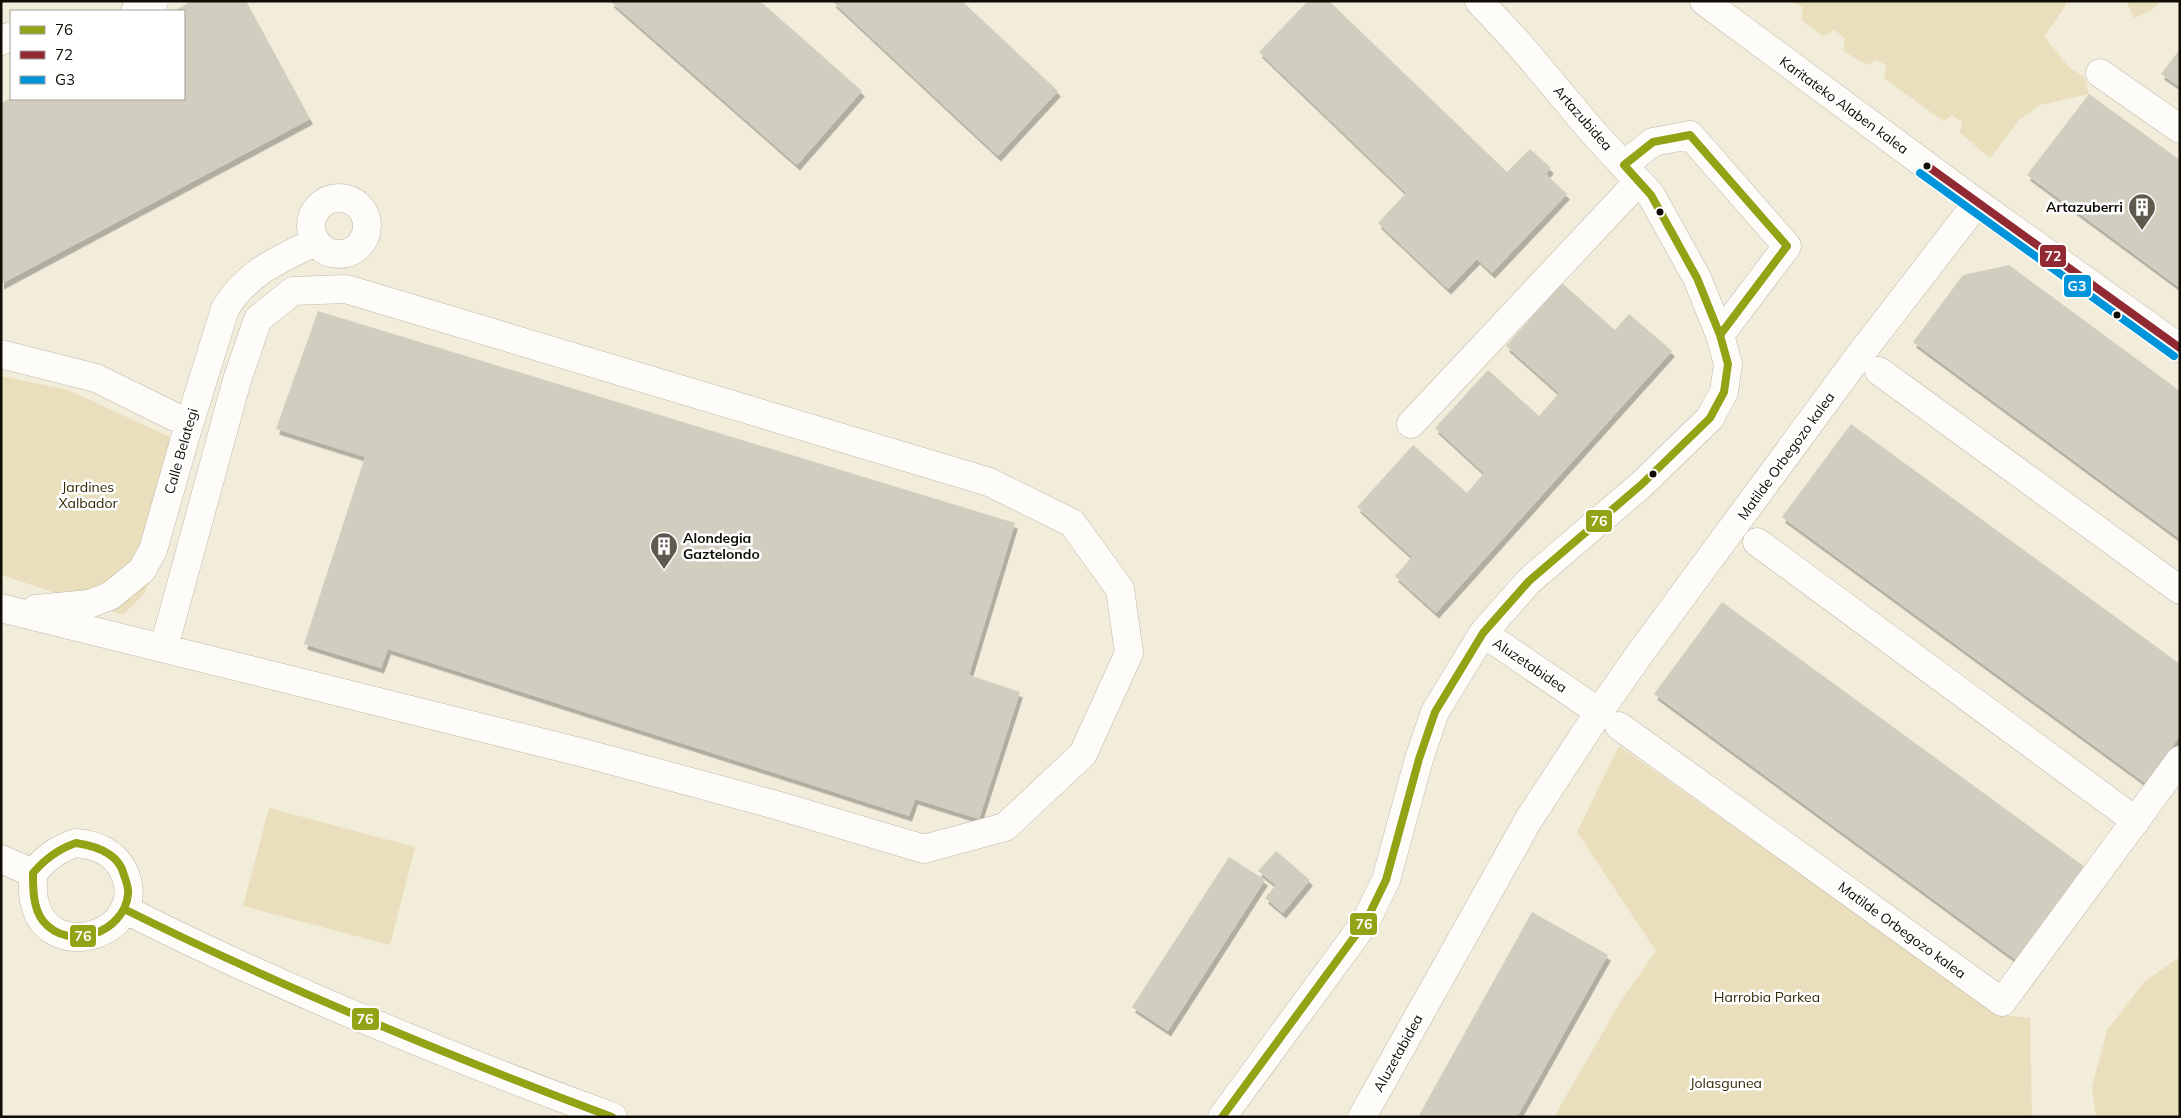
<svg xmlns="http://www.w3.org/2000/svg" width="2181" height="1118" font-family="Mulish,sans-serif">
	<defs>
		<filter id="shadow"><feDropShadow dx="3" dy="5.5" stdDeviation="0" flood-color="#0004"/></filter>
	</defs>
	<rect width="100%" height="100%" fill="#f2ecda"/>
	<path fill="#eadfbc" d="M1794,1H2066L2065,7L2044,36L2068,66L2085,78L2089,94L2040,105L2020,119L1990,158L1960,133L1962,122L1952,115L1943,121L1884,78L1886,65L1876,60L1867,65L1843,51L1845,39L1835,30L1823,36L1801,20L1803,8Z
		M2126,1H2161L2152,10L2134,18Z
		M1,376L68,390L196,449L145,593L123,615L1,575Z
		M1619,746L2000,1015L2030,1018L2032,1117H1554L1621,1001L1656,951L1577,832Z
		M269,808L415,847L390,945L243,906Z
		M2180,957V1117H2096L2092,1087L2107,1030L2145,981Z"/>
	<path fill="#d2cebf" filter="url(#shadow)" d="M192,1H246L310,119L1,284V103L11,98L184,99V11H173Z
		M610,1H760L862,91L797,165Z
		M832,1H962L1058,91L998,156Z
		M1308,1H1329L1507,172L1530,149L1551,168L1546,174L1567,194L1492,273L1477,259L1448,289L1378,223L1406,193L1259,52Z
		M2180,49V87L2161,74Z
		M2089,94L2180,160V288L2027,175Z
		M2009,265L2180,391V539L1913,342L1963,275Z
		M1562,283L1615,330L1629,314L1672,351L1436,613L1395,576L1412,557L1357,507L1413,445L1467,493L1484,473L1435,428L1488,370L1539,416L1559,393L1506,346Z
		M318,311L1015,523L969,675L1020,692L979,819L915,799L909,816L388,649L381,668L304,644L365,457L276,429Z
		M1851,424L2180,664V736L2145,783L1782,517Z
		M1722,602L2089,870L2020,963L1654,694Z
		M1276,851L1310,880L1283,913L1265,898L1276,885L1258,871Z
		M1229,857L1265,880L1168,1031L1132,1007Z
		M1532,912L1608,955L1517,1117H1418Z"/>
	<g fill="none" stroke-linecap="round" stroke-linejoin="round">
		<g stroke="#bdb8aa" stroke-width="29">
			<path id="minor" d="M1704,1L1977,203L2180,348
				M135,11L154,1
				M1,41L11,36
				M2100,73L2180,129
				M1624,165L1653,142L1690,135L1787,246L1720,335
				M311 226a28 28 0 1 1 56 0a28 28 0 1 1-56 0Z
				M1,354L96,378L175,417
				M1879,371L2180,590
				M1411,424L1638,182
				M1757,542L2136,821
				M1,608L580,752L776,805L924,849L1005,827L1083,754L1129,653L1120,589L1072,523L989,482L346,289L293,291L258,319L237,380L164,647
				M36,609L89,604L110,596L142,570L153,550L187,431L225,309C247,272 278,260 315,242
				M1483,633L1599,712
				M1619,726L2002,1002L2180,760
				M76,843C96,845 113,851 123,870C154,933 47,968 34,900C32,891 33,882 33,873C46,858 57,849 76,843Z
				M1,859L33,873
				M124,909C282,989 447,1056 613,1117
				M1222,1117L1366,921L1386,880L1419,759L1435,712L1483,633L1529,581L1642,484L1710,418L1724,392L1728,364L1720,335L1697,278L1651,195L1592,131L1519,44L1479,1
				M1362,1117L1529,819L1599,712L1641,652L1859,356L1977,203"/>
		</g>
		<use href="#minor" stroke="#fdfcf9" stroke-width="28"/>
		<g stroke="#fff" stroke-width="11">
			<path id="bus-1" d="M1690,135L1787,246L1720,335L1697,278L1651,195L1624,165L1653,142Z
				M76,843C96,846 119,853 124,875C126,881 129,888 128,894C125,932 69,953 43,921C33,908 33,889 33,873C45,859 58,849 76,843Z
				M124,909C283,988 446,1055 612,1117
				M1222,1117L1366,921L1386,880L1419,759L1435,712L1483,633L1529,581L1642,484L1710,418L1724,392L1728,364L1720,335"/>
		</g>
		<g stroke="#fff" stroke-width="11">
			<path id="bus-2" d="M1926,165L2180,348"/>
		</g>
		<g stroke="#fff" stroke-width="11">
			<path id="bus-3" d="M1920,173L2174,356"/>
		</g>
		<use href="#bus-1" stroke="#92a315" stroke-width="8"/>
		<use href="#bus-2" stroke="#922a33" stroke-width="8"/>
		<use href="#bus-3" stroke="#0095da" stroke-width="8"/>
	</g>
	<defs>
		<g id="building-pin" transform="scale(1.4375)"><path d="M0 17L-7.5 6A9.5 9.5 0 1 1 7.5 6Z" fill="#5e5a4e" stroke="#fff"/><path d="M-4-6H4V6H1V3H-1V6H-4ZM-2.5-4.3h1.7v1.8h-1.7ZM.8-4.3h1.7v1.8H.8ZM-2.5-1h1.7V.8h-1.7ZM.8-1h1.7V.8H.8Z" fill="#fff"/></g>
	</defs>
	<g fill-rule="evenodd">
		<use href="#building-pin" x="2142" y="207"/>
		<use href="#building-pin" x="664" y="546"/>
	</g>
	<g fill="#0f0c03" stroke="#fff" stroke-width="2">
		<circle cx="1927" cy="166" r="4.5"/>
		<circle cx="1660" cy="212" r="4.5"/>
		<circle cx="2117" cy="315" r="4.5"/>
		<circle cx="1653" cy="474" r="4.5"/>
	</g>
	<g text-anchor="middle" stroke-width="5" stroke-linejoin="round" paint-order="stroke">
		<g font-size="14" fill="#0f0c03" stroke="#fff">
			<text transform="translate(1844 105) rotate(36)" y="5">Karitateko Alaben kalea</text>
			<text transform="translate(1583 118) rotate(49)" y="5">Artazubidea</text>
			<text transform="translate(181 451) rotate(-74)" y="5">Calle Belategi</text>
			<text transform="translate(1786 456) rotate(-54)" y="5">Matilde Orbegozo kalea</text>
			<text transform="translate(1530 665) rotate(34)" y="5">Aluzetabidea</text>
			<text transform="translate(1902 930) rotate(36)" y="5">Matilde Orbegozo kalea</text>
			<text transform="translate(1398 1053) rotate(-61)" y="5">Aluzetabidea</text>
		</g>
		<g font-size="14" font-weight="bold" fill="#0f0c03" stroke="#fff" text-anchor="end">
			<text x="2123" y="212">Artazuberri</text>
			<text x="683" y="543" text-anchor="start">Alondegia<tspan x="683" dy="16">Gaztelondo</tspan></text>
		</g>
		<g font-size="14" fill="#322803" stroke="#fff">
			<text x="88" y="492">Jardines<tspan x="88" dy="16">Xalbador</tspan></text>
			<text x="1767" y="1002">Harrobia Parkea</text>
			<text x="1726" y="1088">Jolasgunea</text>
		</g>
	</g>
	<g stroke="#fff" stroke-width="2">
		<rect x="2039" y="244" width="28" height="24" rx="5" fill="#922a33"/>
		<rect x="2063" y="274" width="29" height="24" rx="5" fill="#0095da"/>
		<rect x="1585" y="509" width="28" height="24" rx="5" fill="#92a315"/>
		<rect x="1349" y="912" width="29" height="24" rx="5" fill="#92a315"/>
		<rect x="69" y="924" width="28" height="24" rx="5" fill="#92a315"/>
		<rect x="351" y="1007" width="29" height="24" rx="5" fill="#92a315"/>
	</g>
	<g font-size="14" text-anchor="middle" font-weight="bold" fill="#fff">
		<text x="2053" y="261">72</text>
		<text x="2077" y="291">G3</text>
		<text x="1599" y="526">76</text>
		<text x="1364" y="929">76</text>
		<text x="83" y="941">76</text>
		<text x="365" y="1024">76</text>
	</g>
	<rect width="2181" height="1118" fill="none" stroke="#0f0c03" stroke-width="5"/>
	<rect x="10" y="10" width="175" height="90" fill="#ffffff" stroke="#9f9e9a"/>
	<rect x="20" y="26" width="25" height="8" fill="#92a315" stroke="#9f9e9a"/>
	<text x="55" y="35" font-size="15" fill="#0f0c03">76</text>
	<rect x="20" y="51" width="25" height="8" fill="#922a33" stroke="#9f9e9a"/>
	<text x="55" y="60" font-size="15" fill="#0f0c03">72</text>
	<rect x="20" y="76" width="25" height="8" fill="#0095da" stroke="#9f9e9a"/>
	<text x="55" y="85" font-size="15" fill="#0f0c03">G3</text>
</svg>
